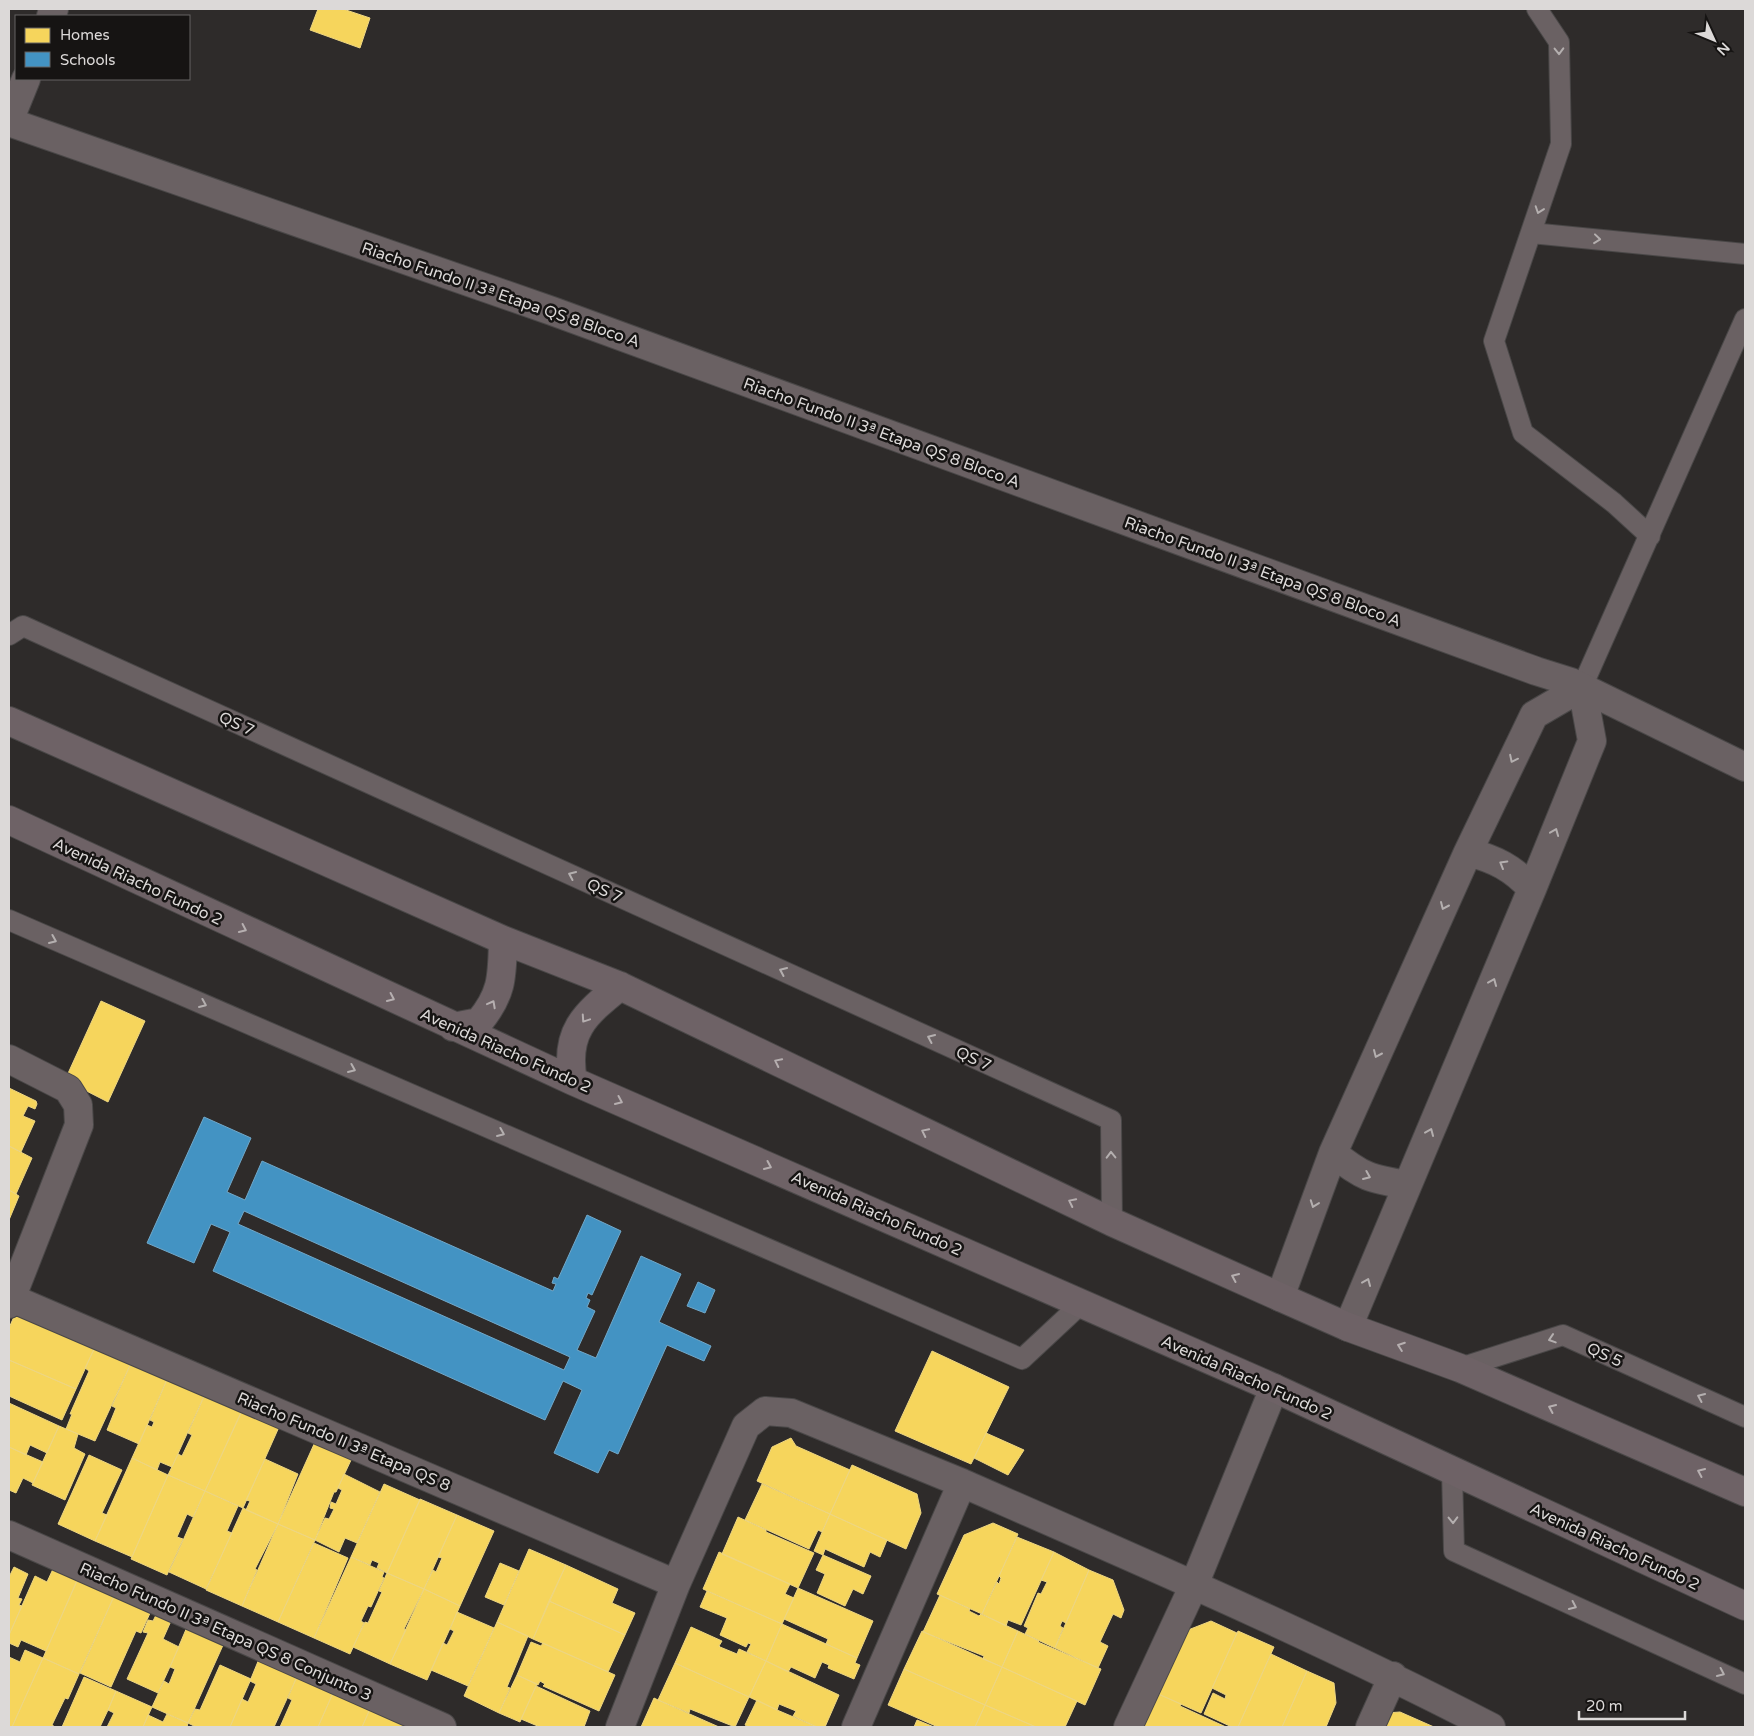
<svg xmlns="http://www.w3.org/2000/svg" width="1754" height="1736" font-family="'Varela Round',sans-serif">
	<rect width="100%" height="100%" fill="#2e2b2a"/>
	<path fill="#f6d55c" stroke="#eed681" d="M318,9H343L370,18L360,48L310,30Z
		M101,1001L145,1021L108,1102L65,1080Z
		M9,1088L36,1101L37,1104L35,1109L28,1106L23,1116L35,1121L21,1152L9,1146Z
		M9,1146L32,1158L16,1194L9,1190Z
		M9,1190L19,1196L9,1220Z
		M16,1312L95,1347L76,1389L9,1360V1328Z
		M95,1347L132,1361L95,1441L66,1429L72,1414H70L89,1371L85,1368Z
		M932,1351L1009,1387L971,1464L895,1431Z
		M9,1360L76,1389L62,1420L9,1396Z
		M132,1361L168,1377L139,1444L107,1430L116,1408L112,1406Z
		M168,1377L205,1394L172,1467L160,1462L157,1470L132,1458L147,1425L152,1427L154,1422L150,1420Z
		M206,1392L243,1409L205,1491L168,1475L178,1454L182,1456L192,1435L188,1433Z
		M9,1403L59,1426L47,1453L30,1445L26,1455L9,1447Z
		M242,1410L279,1427L243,1508L205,1491Z
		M59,1426L78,1434L74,1448L85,1454L65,1500L32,1485Z
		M986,1433L1024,1450L1008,1475L974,1458Z
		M791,1438L796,1446L850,1470L830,1514L757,1481L772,1447Z
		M315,1442L352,1458L336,1492H334L315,1540L278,1524Z
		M9,1447L43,1462L33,1483L23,1478L16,1493L9,1490Z
		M89,1455L122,1470L102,1513L107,1515L95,1541L58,1524Z
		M132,1458L168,1475L132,1557L95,1541Z
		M265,1459L298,1474L278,1524L246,1510L250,1501L246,1500Z
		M852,1465L917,1494L921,1513L906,1549L830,1514Z
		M344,1474L380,1492L357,1543L345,1538L339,1552L315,1540L325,1518L329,1519L334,1509L330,1508L331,1502L336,1504L342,1490L338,1488Z
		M168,1475L205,1491L193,1517L187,1514L177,1537L183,1539L167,1575L131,1559Z
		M384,1484L420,1500L387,1573L377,1568L379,1563L372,1560L370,1565L351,1557Z
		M762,1484L830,1514L822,1532L818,1530L809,1549L745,1520Z
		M205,1491L238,1506L227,1531L232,1533L206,1589L169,1572Z
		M420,1499L457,1515L424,1589L387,1573Z
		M243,1508L278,1524L255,1569L257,1570L242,1606L206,1590Z
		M830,1514L887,1540L880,1557L870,1552L864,1567L825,1549L823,1555L814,1551Z
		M457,1515L494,1531L460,1606L424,1589L433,1570L436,1572L442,1558L438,1557Z
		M738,1517L766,1530V1532L814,1553L798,1588L722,1554Z
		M993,1523L1018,1534L982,1614L937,1594L964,1535Z
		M278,1524L315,1540L278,1622L242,1606Z
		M1017,1537L1054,1552L1021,1625L1008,1620L1006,1626L982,1614L997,1582L999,1584L1001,1578L999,1576Z
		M314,1543L348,1558L314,1638L278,1622Z
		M529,1549L566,1565L533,1639L497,1622Z
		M719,1552L790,1584L785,1594L794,1598L782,1624L703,1589Z
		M1054,1552L1089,1570L1066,1623L1062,1621L1060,1626L1063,1628L1055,1648L1025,1634L1028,1628L1024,1626L1038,1593L1041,1594L1047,1582L1041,1580Z
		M823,1555L871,1576L863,1594L853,1589L845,1606L817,1593L825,1574L816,1570Z
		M351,1557L384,1572L382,1577L384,1578L371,1607L368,1606L361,1621L364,1623L350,1654L314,1638Z
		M500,1563L519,1571L504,1605L485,1597Z
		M566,1565L618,1589L612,1603L635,1613L625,1635L549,1601Z
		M14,1567L28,1574L18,1598L22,1599L19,1605L22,1606L9,1635V1577Z
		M53,1569L78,1579L46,1651L21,1640L18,1647L9,1643V1635L35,1576L47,1582Z
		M1089,1570L1113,1580L1124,1610L1121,1618L1113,1614L1100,1642L1108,1646L1098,1668L1055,1648Z
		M387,1573L424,1589L404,1629L406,1630L390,1664L353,1647L365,1622L368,1623L382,1592L379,1591Z
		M78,1578L115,1594L79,1674L43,1658Z
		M798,1588L873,1621L857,1658L826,1644L828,1639L784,1619Z
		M424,1589L460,1606L427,1680L390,1664Z
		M707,1591L782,1624L766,1661L747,1652L751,1644L748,1643L746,1647L720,1635L727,1618L700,1607Z
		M115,1594L151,1611L141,1633L136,1631L111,1687L80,1673Z
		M940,1595L970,1609L969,1611L979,1616L981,1614L1018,1631L1002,1667L983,1659L984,1656L923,1632Z
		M549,1601L625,1635L608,1672L533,1639Z
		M457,1612L494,1628L468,1686L431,1670L443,1643L447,1645L454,1631L450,1629Z
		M156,1615L171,1621L163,1639L179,1647L158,1693L127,1679L148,1633L143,1632L148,1620L153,1621Z
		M1211,1621L1237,1633L1201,1713L1158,1694L1188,1630Z
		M497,1622L528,1636L507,1687L510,1688L499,1713L464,1696Z
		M782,1624L857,1658L855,1663L860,1665L854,1679L828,1668L829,1665L822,1662L815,1678L791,1667L788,1672L766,1661Z
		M187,1627L224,1643L188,1723L152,1707L164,1681L169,1684L175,1669L170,1667Z
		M691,1627L722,1641L719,1646L720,1647L737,1654L739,1649L766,1661L749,1697L675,1663Z
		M922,1631L1002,1667L985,1705L904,1669Z
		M1018,1631L1039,1641L1038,1642L1101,1669L1085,1705L1002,1667Z
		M1238,1631L1274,1647L1238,1727H1232L1204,1714L1213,1693L1225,1699L1226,1695L1212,1688Z
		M531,1642L541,1646L543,1643L615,1675L599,1711L543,1686L545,1684L540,1681L538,1685L517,1675Z
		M25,1650L43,1658L12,1727H9V1657L20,1662Z
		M1271,1654L1307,1671L1282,1727H1238Z
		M43,1658L79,1674L68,1699L65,1698L52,1725L55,1727H12Z
		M259,1659L297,1676L296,1679L274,1727H230L242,1699L248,1702L256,1684L250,1681Z
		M766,1661L839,1695L825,1727H817L793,1716L796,1711L779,1704L777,1710L749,1697Z
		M675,1663L749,1697L735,1727L690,1709L689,1713L658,1700Z
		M220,1665L251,1679L230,1727H196L188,1723L195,1709L200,1710Z
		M1002,1667L1077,1701L1065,1727H1036L985,1705Z
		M904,1669L985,1705L975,1727H938L888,1705Z
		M1307,1671L1334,1683L1336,1703L1326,1727H1282Z
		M517,1675L537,1684L520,1722L499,1713Z
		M297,1676L333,1693L318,1727H280L292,1700L288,1698Z
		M84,1677L116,1691L108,1710L100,1727H62Z
		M536,1686L590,1711L584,1727H540L521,1719Z
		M116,1691L152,1707L143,1727H107L114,1713L108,1710Z
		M333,1693L370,1709L362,1727H318Z
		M1156,1693L1181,1704L1180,1706L1226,1727H1141Z
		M654,1698L658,1700L719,1727H641Z
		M757,1700L777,1710L817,1727H749L745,1725Z
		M985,1705L1036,1727H975Z
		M370,1709L405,1724L404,1727H362Z
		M1400,1712L1434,1727H1380L1386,1713Z
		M167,1714L188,1723L187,1727H143L148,1715L163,1722Z
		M917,1720L934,1727H914Z"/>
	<path fill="#4393c3" stroke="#71a8c9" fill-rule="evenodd" d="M204,1117L251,1138L227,1192L245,1200L262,1161L553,1291L556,1284L552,1283L554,1277L558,1279L587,1215L621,1231L592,1295L588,1293L586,1298L590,1300L587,1307L595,1311L577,1350L596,1358L641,1256L681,1274L659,1322L711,1346L704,1361L667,1345L618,1454L609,1450L598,1473L554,1453L582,1390L563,1381L545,1420L213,1271L230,1232L211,1224L194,1263L147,1243ZM244,1211L570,1357L564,1370L238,1224Z
		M698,1282L715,1290L705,1313L687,1306Z"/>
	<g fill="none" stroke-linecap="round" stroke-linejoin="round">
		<g stroke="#494747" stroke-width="22">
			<path id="service" d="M1537,9L1559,42L1561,144L1494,341L1523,433L1614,503L1650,536
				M1531,233L1745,254
				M9,635L23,626L1111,1120L1112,1222
				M1582,687L1745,319
				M9,920L1022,1359L1082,1303
				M1460,1368L1563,1335L1745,1417
				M1452,1471L1454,1551L1745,1684"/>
		</g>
		<g stroke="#494747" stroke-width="30">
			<path id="minor" d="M51,16L54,9
				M9,121L26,79
				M9,122L552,311L1536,671L1571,682L1745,767
				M1468,852C1495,859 1513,868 1532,889
				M9,1059L68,1089L78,1105L79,1125L9,1304
				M1333,1153C1362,1177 1371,1179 1407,1185
				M1280,1297L1333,1153L1468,852L1534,715L1582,687L1592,741L1532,889L1348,1327
				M11,1298L676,1584
				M9,1535L442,1727
				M620,1727L676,1584L746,1426L765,1411L791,1413L962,1483
				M856,1727L962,1483C1140,1561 1319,1638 1491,1727
				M1128,1727L1194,1585L1274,1388
				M1370,1727L1393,1676"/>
		</g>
		<g stroke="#494747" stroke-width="30">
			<path id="secondary" d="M9,721L503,940L620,986L1112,1222L1280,1297L1348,1327L1460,1368L1745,1492
				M9,820L573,1081L1274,1388L1745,1606
				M453,1027L479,1022C503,993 502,976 503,940
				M573,1081C564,1032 584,1015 620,986"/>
		</g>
		<use href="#service" stroke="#6a6163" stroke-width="20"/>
		<use href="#minor" stroke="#6a6163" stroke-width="28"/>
		<use href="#secondary" stroke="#6e6266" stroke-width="28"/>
	</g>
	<defs><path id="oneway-chevron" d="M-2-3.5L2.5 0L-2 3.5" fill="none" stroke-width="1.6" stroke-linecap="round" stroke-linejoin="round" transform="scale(1.25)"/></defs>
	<g stroke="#b4afaf">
		<use href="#oneway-chevron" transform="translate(1559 51) rotate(89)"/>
		<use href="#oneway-chevron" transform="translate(1539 210) rotate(109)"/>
		<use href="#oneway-chevron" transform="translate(1597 239) rotate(6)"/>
		<use href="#oneway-chevron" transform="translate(1513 759) rotate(116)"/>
		<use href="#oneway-chevron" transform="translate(1555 832) rotate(-68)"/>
		<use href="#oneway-chevron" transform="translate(1503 864) rotate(-150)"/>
		<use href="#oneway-chevron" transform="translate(572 875) rotate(-156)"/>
		<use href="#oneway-chevron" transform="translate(1444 906) rotate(114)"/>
		<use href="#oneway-chevron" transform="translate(53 940) rotate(23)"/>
		<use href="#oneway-chevron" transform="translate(783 971) rotate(-156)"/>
		<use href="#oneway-chevron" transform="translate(1493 982) rotate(-67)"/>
		<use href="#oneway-chevron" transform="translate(203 1004) rotate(23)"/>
		<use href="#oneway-chevron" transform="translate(931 1038) rotate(-156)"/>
		<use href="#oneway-chevron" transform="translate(1377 1054) rotate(114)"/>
		<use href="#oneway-chevron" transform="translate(352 1069) rotate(23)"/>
		<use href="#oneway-chevron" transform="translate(1430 1132) rotate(-67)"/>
		<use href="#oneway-chevron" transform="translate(501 1133) rotate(23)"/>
		<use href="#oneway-chevron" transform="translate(1111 1155) rotate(-91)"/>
		<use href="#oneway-chevron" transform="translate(1367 1176) rotate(23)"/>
		<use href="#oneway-chevron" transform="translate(1314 1204) rotate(110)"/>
		<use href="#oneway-chevron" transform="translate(1367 1282) rotate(-67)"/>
		<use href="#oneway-chevron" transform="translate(1552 1339) rotate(162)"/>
		<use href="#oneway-chevron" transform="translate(1701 1397) rotate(-156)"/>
		<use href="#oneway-chevron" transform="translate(1453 1520) rotate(89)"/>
		<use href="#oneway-chevron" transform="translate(1573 1606) rotate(25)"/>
		<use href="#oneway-chevron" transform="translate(1721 1673) rotate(25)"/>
	</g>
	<g stroke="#b6afb0">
		<use href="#oneway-chevron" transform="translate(243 929) rotate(25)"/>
		<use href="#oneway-chevron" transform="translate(391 998) rotate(25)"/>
		<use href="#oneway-chevron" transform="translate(492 1004) rotate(-62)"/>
		<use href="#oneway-chevron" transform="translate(585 1019) rotate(124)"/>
		<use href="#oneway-chevron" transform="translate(778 1062) rotate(-154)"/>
		<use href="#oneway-chevron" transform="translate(619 1101) rotate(24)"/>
		<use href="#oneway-chevron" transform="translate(925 1132) rotate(-154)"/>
		<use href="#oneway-chevron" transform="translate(768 1166) rotate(24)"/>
		<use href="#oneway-chevron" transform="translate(1072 1202) rotate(-154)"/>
		<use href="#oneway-chevron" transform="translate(1235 1277) rotate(-156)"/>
		<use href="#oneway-chevron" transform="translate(1401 1346) rotate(-160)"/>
		<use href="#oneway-chevron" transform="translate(1552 1408) rotate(-156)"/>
		<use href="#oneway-chevron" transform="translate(1701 1472) rotate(-156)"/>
	</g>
	<g text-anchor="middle" stroke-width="5" stroke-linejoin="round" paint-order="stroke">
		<g font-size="16" fill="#dcd9d8" stroke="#161413">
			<text transform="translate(501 294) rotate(19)" y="6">Riacho Fundo II 3ª Etapa QS 8 Bloco A</text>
			<text transform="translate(882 432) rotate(20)" y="6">Riacho Fundo II 3ª Etapa QS 8 Bloco A</text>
			<text transform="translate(1263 571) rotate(20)" y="6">Riacho Fundo II 3ª Etapa QS 8 Bloco A</text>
			<text transform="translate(237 723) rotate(24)" y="6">QS 7</text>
			<text transform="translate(138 881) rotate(25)" y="6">Avenida Riacho Fundo 2</text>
			<text transform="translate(605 890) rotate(24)" y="6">QS 7</text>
			<text transform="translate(506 1050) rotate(24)" y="6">Avenida Riacho Fundo 2</text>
			<text transform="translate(974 1058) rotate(24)" y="6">QS 7</text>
			<text transform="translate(877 1213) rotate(24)" y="6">Avenida Riacho Fundo 2</text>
			<text transform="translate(1605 1354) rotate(24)" y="6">QS 5</text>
			<text transform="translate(1247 1377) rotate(24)" y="6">Avenida Riacho Fundo 2</text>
			<text transform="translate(344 1441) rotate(23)" y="6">Riacho Fundo II 3ª Etapa QS 8</text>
			<text transform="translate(1615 1546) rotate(25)" y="6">Avenida Riacho Fundo 2</text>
			<text transform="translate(226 1631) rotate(24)" y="6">Riacho Fundo II 3ª Etapa QS 8 Conjunto 3</text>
		</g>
	</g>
	<rect width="1754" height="1736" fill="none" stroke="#dcd9d8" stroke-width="20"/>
	<rect x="15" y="15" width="175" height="65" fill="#161413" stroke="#656362"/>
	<rect x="25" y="28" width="25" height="15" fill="#f6d55c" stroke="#656362"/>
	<text x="60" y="40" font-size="15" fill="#dcd9d8">Homes</text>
	<rect x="25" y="52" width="25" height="15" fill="#4393c3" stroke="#656362"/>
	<text x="60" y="65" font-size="15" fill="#dcd9d8">Schools</text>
	<g transform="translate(1714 40) rotate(134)" stroke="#161413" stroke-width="4" paint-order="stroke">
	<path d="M0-4L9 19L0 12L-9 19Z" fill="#dcd9d8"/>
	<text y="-8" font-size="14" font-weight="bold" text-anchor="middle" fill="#dcd9d8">N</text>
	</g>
	<path d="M1579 1711v8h106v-8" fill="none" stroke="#dcd9d8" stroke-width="2.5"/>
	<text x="1586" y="1711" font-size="15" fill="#dcd9d8" stroke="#161413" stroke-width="4" paint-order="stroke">20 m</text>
</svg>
